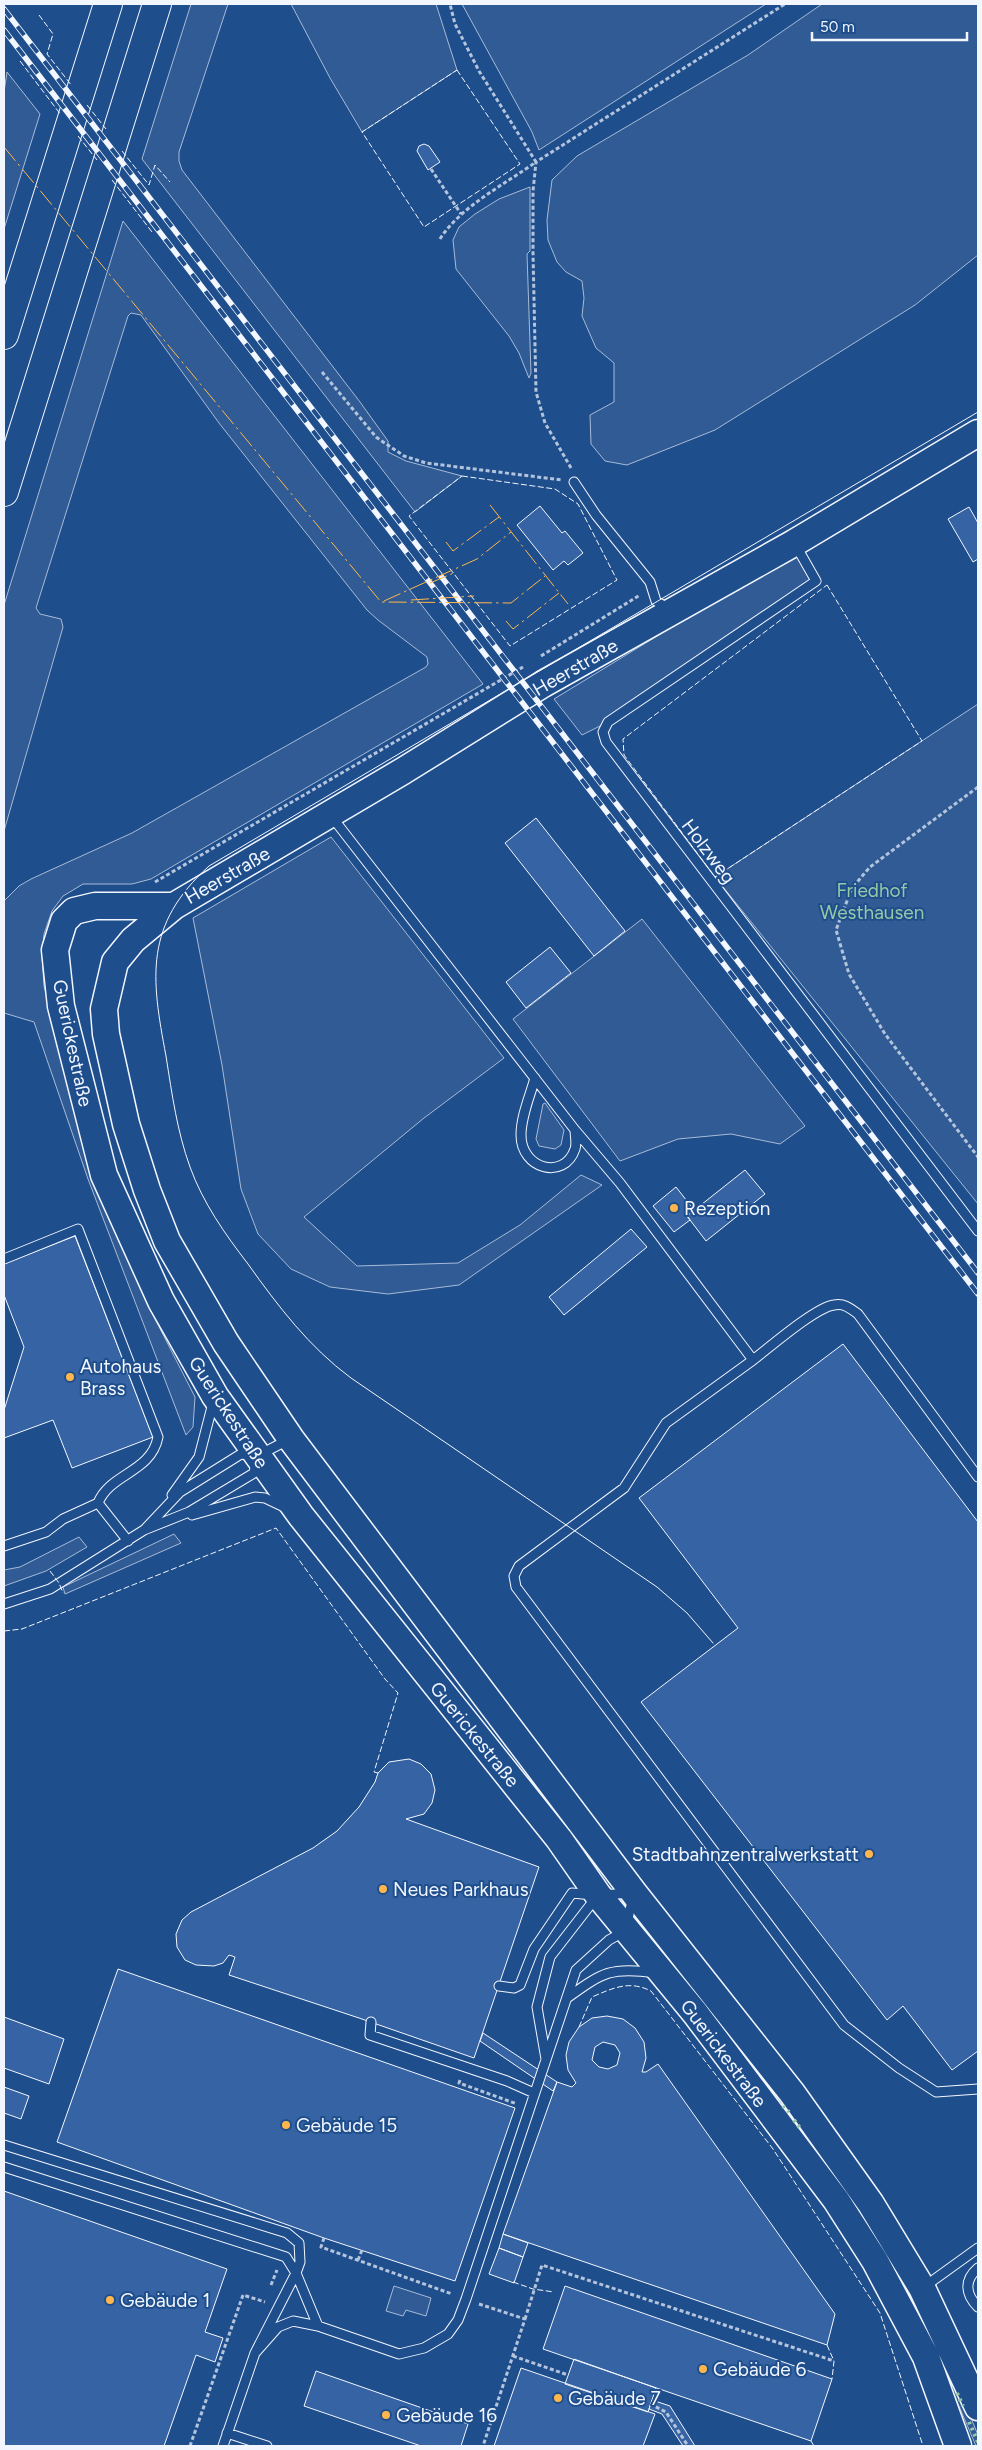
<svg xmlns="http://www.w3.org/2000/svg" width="982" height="2450" font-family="Figtree,sans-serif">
	<rect width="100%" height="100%" fill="#1f4e8c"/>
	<path fill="#305b95" stroke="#a8bbd7" d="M191,4H228L179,152V161L182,170L360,402L388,441V452L406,461L462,476L415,512L142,159Z
		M291,4H436L457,70L362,132L330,78Z
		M462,4H766L539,150L532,132Z
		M822,4H978V255L915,305L715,430L627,465L605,461L591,444L590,415L614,402V363L596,348L582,316L584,298L582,281L566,272L557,262L548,240L547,220L552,180L577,156L748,55Z
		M7,72L40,114L4,229V92Z
		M530,187V251L527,254L531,373L529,378L519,353L509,336L456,269L453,240L459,227L475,214L499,199Z
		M123,221L483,684L151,879L132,884H83L63,896L52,911L44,934L42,956L44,986L69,1082L105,1193L151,1311L195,1397L193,1427L186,1435L88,1179L34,1022L4,1013V901L19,886L31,879L132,833L426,667L428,664L427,657L378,620L367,610L219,423L141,315L131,313L128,316L36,608L40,614L61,619L63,627L4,831V605Z
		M798,550L816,581L608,722L582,735L554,699Z
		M978,704V1204L715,877Z
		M331,837L504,1058L424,1118L304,1217L357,1266L458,1263L520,1225L581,1175L602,1185L459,1285L388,1294L330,1287L291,1269L258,1234L241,1189L222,1065L193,918Z
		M642,919L805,1126L780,1144L731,1134L678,1139L620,1161L513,1019Z
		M545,1103L564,1130L561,1145L555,1149L539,1146L536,1139L543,1104Z
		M174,1534L181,1543L65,1594L63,1587Z
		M79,1537L87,1547L46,1571L4,1586V1570L20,1567Z
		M659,1939L838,2172L908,2285L959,2389L978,2435V2446H976L947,2378L707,2011L655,1942Z
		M394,2286L431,2298L426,2316L406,2310L403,2316L386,2311Z"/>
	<path fill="#3563a3" stroke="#f2f6ff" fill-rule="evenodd" d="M424,144L429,146L440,162L428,170L417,151L419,146Z
		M540,506L562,533L565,531L583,553L568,565L564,561L553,570L517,525Z
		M969,507L978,523V559L973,562L948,519Z
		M536,818L625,931L594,956L505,843Z
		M550,947L571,973L526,1008L506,982Z
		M745,1170L765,1194L706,1241L687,1216Z
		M676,1187L694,1210L687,1216L690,1220L674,1232L653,1206Z
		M631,1229L647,1247L564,1315L549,1297Z
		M75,1236L153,1437L72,1468L53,1420L4,1438V1410L24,1347L4,1295V1264Z
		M843,1344L978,1522V2051L952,2070L903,2006L887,2020L641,1702L738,1628L639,1498Z
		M409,1759L421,1764L431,1774L435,1790L432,1803L424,1814L406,1819L539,1867L474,2058L359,2018L229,1975L235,1957L229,1955L223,1963L214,1966L196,1965L185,1960L177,1947L176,1934L182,1920L191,1912L313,1848L337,1831L359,1807L375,1782L378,1773L389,1762Z
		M118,1969L515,2108L455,2281L324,2238L57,2142Z
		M607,2016L623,2019L635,2028L644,2042L646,2058L642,2072H646L658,2064L835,2314L827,2345L503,2234L557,2082L572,2087L576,2083L568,2070L566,2055L569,2042L579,2027L592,2018ZM603,2042L615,2045L620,2053L617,2065L608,2069L599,2067L592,2060L595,2047Z
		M4,2017L64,2039L49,2084L4,2068Z
		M483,2033L557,2082L553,2091L480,2041Z
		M4,2087L29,2096L21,2119L4,2113Z
		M4,2191L227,2269L205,2332L223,2338L215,2362L196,2355L164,2446H4Z
		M503,2234L528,2243L523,2257L499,2248Z
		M499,2248L523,2257L514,2283L489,2274Z
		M565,2286L832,2379L811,2441L543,2349Z
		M574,2359L656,2388L648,2412L565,2384Z
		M521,2368L655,2414L643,2446H494Z
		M316,2371L468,2424L461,2446H421L304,2406Z
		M652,2400L670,2406L695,2446H683L662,2414L649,2409Z"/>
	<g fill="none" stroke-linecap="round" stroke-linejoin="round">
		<g stroke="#f2f6ff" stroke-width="11">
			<path id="lane" d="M574,482L596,515L650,582L656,601L670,610
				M795,544L816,581L608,722L603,732L606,742L978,1231
				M332,817L575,1130C575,1135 577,1144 575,1149C564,1181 521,1169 521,1135C521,1116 530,1096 535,1078
				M575,1130L620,1183L753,1360L666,1423L624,1488L519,1566L514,1576L516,1587L844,2025L899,2068L936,2092L978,2089
				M4,1259L78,1229L158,1437C151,1473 110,1473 98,1503L63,1519L46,1532L4,1546
				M753,1360C770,1347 816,1307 834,1305C844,1303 850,1308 858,1314L978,1477
				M172,1495L199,1457L213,1403
				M98,1503L128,1541
				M192,1515L255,1497L265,1498L284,1507
				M146,1528L180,1492L241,1454L257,1456L288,1440
				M4,1604L50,1589L144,1530L189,1512L254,1473L256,1463
				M499,1986L514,1988L520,1985L534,1949L572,1893L593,1895
				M567,1998C602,1973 611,1966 655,1973
				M371,2022L370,2035L507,2081L534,2093
				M4,2145L287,2233L299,2243L300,2262L296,2273L255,2353L223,2446
				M4,2167L286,2257L296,2273L318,2326
				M978,2268C964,2280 965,2294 978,2307
				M924,2287L978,2248
				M255,2353L278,2327L293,2321L318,2326L399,2354L424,2348L448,2334L458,2320L466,2299L576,1970L609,1940L625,1931L634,1893L598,1895L550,1957L537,2007L546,2059
				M227,2433L267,2446"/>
		</g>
		<g stroke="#f2f6ff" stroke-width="29">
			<path id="secondary" d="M978,433L794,543L543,684L403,771L174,906L133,940L115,962L104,1009L106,1034L126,1124L147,1190L167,1241L226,1343L291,1439L634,1893L792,2093L871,2204L922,2288L978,2407
				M174,906H95L74,911L64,921L55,950L61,1006L104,1175L161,1301L215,1396L301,1516L559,1839L598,1895L695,2013L836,2200L875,2261L926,2357L958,2446"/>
		</g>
		<g stroke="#f2f6ff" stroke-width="30">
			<path id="highway" d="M4,335L108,4
				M4,492L157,4"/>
		</g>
		<path stroke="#b3c4dc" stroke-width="3" stroke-dasharray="4 2.5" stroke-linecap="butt" d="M431,169L461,214
			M440,239C460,207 505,184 536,162L479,71L455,24L450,4
			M322,372L376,437L404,456L426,463L562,480
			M571,468L545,423L536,392L533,253V191L536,162L785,4
			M541,656L640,595
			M978,787L870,867L852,888L836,930L849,974L885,1034L978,1157
			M155,882L523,667
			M460,2080L459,2083L517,2104
			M324,2238L321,2247L452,2294
			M358,2260L362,2250
			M271,2285L277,2270
			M479,2304L525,2319L483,2446
			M525,2319L542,2265L834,2361
			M513,2356L568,2375
			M650,2404L666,2412L688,2446
			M190,2446L243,2295L265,2302"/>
		<use href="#lane" stroke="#1f4e8c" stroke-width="9"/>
		<use href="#secondary" stroke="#1f4e8c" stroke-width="26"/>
		<use href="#highway" stroke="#1f4e8c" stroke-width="28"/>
		<path stroke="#f2f6ff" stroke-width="1" d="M713,1643L687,1613L657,1587L351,1378C309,1347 278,1306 248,1264C225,1234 203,1203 190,1167C177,1131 172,1094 166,1056C151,977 144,925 209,866L978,412"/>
		<g stroke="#f2f6ff" stroke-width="5.5">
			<path id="rail" d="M4,9L978,1273
				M4,30L978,1294"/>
		</g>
		<use href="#rail" stroke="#1f4e8c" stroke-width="4" stroke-dasharray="11" stroke-linecap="butt"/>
		<path stroke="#97c8a6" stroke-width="4" stroke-dasharray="2.5 4" stroke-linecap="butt" d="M783,2106L789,2112
			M794,2120L800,2128
			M957,2393L963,2406
			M969,2422L978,2442"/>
		<path stroke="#f2f6ff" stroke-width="1" stroke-dasharray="6 2.5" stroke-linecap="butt" d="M39,15L53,34L47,54L72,86
			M20,61L61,115
			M457,70L520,164L424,227L362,132Z
			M87,105L106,129
			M78,136L97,160
			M122,151L149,185L155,165L170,182
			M112,180L152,232
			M462,476L555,489L578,504L617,580L510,646L409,516Z
			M827,585L922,741L715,877L624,755L623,739Z
			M50,1571L59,1583L63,1593
			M4,1631L22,1629L276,1528L385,1679L398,1693L374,1772L378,1773
			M579,2027L592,1997C613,1988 629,1980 651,1991L773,2149L880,2313L923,2446
			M513,2282L533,2289L554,2292
			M827,2345L834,2361L832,2379
			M811,2441L814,2446"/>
		<path stroke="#ffb74d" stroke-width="1" stroke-dasharray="18 4 2.5 4" stroke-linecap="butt" d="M4,147L381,602L511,603L545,576
			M490,505L568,604
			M446,542L453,551L499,517
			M430,583L456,572
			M411,600L474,596
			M384,601L477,559L511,532
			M506,621L513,629L559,593"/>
	</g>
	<g fill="#ffb74d" stroke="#1f4e8c" stroke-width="2">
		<circle cx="674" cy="1208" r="5"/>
		<circle cx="70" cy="1377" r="5"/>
		<circle cx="869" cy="1854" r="5"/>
		<circle cx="383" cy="1889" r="5"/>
		<circle cx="286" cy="2125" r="5"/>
		<circle cx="110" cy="2300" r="5"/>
		<circle cx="703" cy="2369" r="5"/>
		<circle cx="558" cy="2398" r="5"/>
		<circle cx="386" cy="2415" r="5"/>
	</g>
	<g text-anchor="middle" stroke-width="4" stroke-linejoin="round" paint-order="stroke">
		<g font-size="19" fill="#f2f6ff" stroke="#1f4e8c">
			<text transform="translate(575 667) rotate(-30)" y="7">Heerstraße</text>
			<text transform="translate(709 851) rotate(53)" y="7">Holzweg</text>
			<text transform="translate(227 875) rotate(-30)" y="7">Heerstraße</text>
			<text transform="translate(73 1043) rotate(78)" y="7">Guerickestraße</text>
			<text transform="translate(229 1412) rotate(57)" y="7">Guerickestraße</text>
			<text transform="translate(475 1734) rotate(51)" y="7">Guerickestraße</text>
			<text transform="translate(724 2053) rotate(53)" y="7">Guerickestraße</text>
		</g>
		<g font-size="19" fill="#97c8a6" stroke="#1f4e8c">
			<text x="872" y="897">Friedhof<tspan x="872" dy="22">Westhausen</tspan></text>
		</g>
		<g font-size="19" fill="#f2f6ff" stroke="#1f4e8c" text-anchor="start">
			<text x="684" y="1215">Rezeption</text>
			<text x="80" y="1373">Autohaus<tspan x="80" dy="22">Brass</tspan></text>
			<text x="859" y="1861" text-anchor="end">Stadtbahnzentralwerkstatt</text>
			<text x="393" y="1896">Neues Parkhaus</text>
			<text x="296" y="2132">Gebäude 15</text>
			<text x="120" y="2307">Gebäude 1</text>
			<text x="713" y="2376">Gebäude 6</text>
			<text x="568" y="2405">Gebäude 7</text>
			<text x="396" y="2422">Gebäude 16</text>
		</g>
	</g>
	<rect width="982" height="2450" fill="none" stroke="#f2f6ff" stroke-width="10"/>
	<path d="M812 32v8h155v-8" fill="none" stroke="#f2f6ff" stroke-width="2.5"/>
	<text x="820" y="32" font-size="15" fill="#f2f6ff" stroke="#1f4e8c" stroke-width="4" paint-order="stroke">50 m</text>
</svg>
